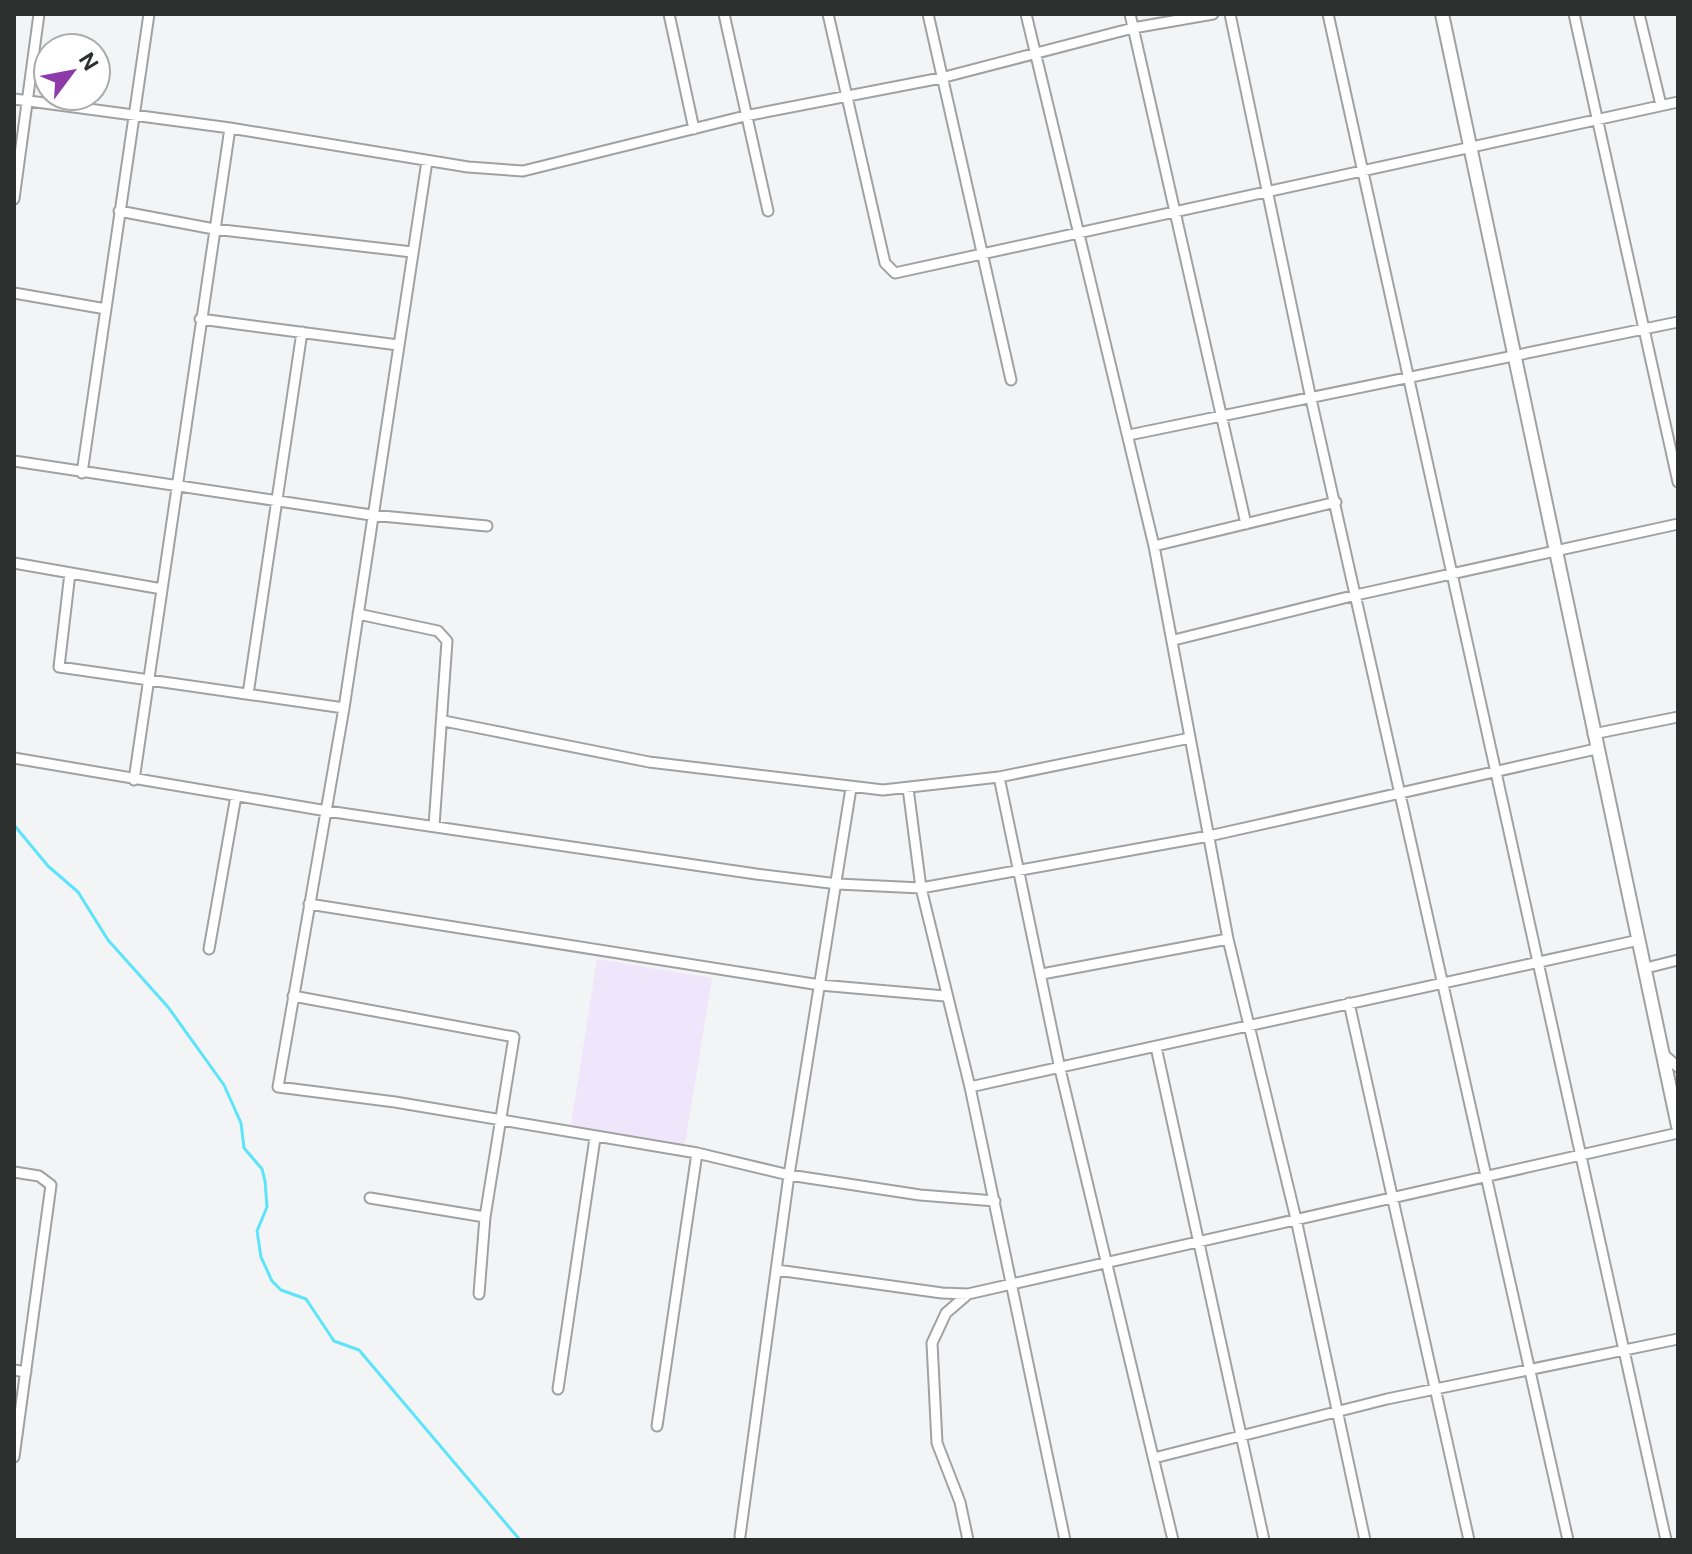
<svg xmlns="http://www.w3.org/2000/svg" width="1692" height="1554" font-family="'DM Sans',sans-serif">
	<rect width="100%" height="100%" fill="#f3f4f5"/>
	<path fill="#efe6fb" d="M597,959L712,978L685,1144L571,1125Z"/>
	<g fill="none" stroke-linecap="round" stroke-linejoin="round">
		<path stroke="#5be4fa" stroke-width="3" d="M14,825L48,866L78,892L108,940L168,1007L224,1085L241,1123L244,1148L262,1169L265,1181L267,1207L257,1231L261,1257L272,1281L281,1290L306,1299L334,1341L359,1350L520,1540"/>
		<g stroke="#a1a1a2" stroke-width="13">
			<path id="street" d="M669,14L694,129
				M724,14L768,211
				M828,14L885,263L895,273L1678,102
				M928,14L1011,380
				M1026,14L1154,546L1228,939L1296,1219L1365,1540
				M1130,14L1246,524
				M1230,14L1311,399L1568,1540
				M1328,14L1666,1540
				M1574,14L1678,482
				M1639,14L1661,105
				M14,99L230,128L468,167L523,171L745,116L941,78L1133,28L1213,14
				M427,161L344,708L278,1087L395,1102L697,1153L789,1175L920,1195L995,1201
				M14,199L39,14
				M119,211L214,229L412,252
				M14,293L106,309
				M200,319L398,345
				M1129,435L1678,322
				M14,461L371,515L487,526
				M82,473L149,14
				M1154,546L1336,502
				M14,563L162,589
				M70,573L59,667L344,708
				M358,614L438,631L447,641L434,826
				M1174,640L1356,595L1678,524
				M248,694L302,332
				M444,721L649,762L883,790L999,777L1190,738
				M1593,734L1678,717
				M14,758L327,811L756,874L838,884L921,888L1209,836L1596,749
				M999,777L1060,1069L1173,1540
				M134,780L230,128
				M908,788L921,888L970,1087L1065,1540
				M309,904L820,985L945,996
				M209,949L236,796
				M1646,968L1678,960
				M1042,974L1228,939
				M293,996L514,1037L485,1217L479,1294
				M1349,1003L1469,1540
				M1156,1047L1264,1540
				M1663,1054L1678,1067
				M970,1087L1639,940
				M14,1172L39,1176L51,1185L14,1457
				M370,1198L485,1217
				M777,1270L942,1293L968,1294L1678,1133
				M14,1370L26,1372
				M558,1389L595,1138
				M657,1426L697,1153
				M1154,1458L1387,1399L1678,1339
				M740,1536L789,1175L851,788
				M968,1540L960,1502L937,1443L932,1343L946,1313L968,1294"/>
		</g>
		<g stroke="#a1a1a2" stroke-width="16">
			<path id="secondary" d="M1442,14L1678,1126"/>
		</g>
		<use href="#street" stroke="#fff" stroke-width="9"/>
		<use href="#secondary" stroke="#fff" stroke-width="12"/>
	</g>
	<rect width="1692" height="1554" fill="none" stroke="#2e2f2f" stroke-width="32"/>
	<g transform="translate(72 72) rotate(58)"><circle r="38" fill="#ffffff" stroke="#abacac" stroke-width="2"/>
	<path d="M0-6L14 30L0 20L-14 30Z" fill="#8e3ba9"/>
	<text y="-12" font-size="22" font-weight="bold" text-anchor="middle" fill="#2e2f2f">N</text>
	</g>
</svg>
